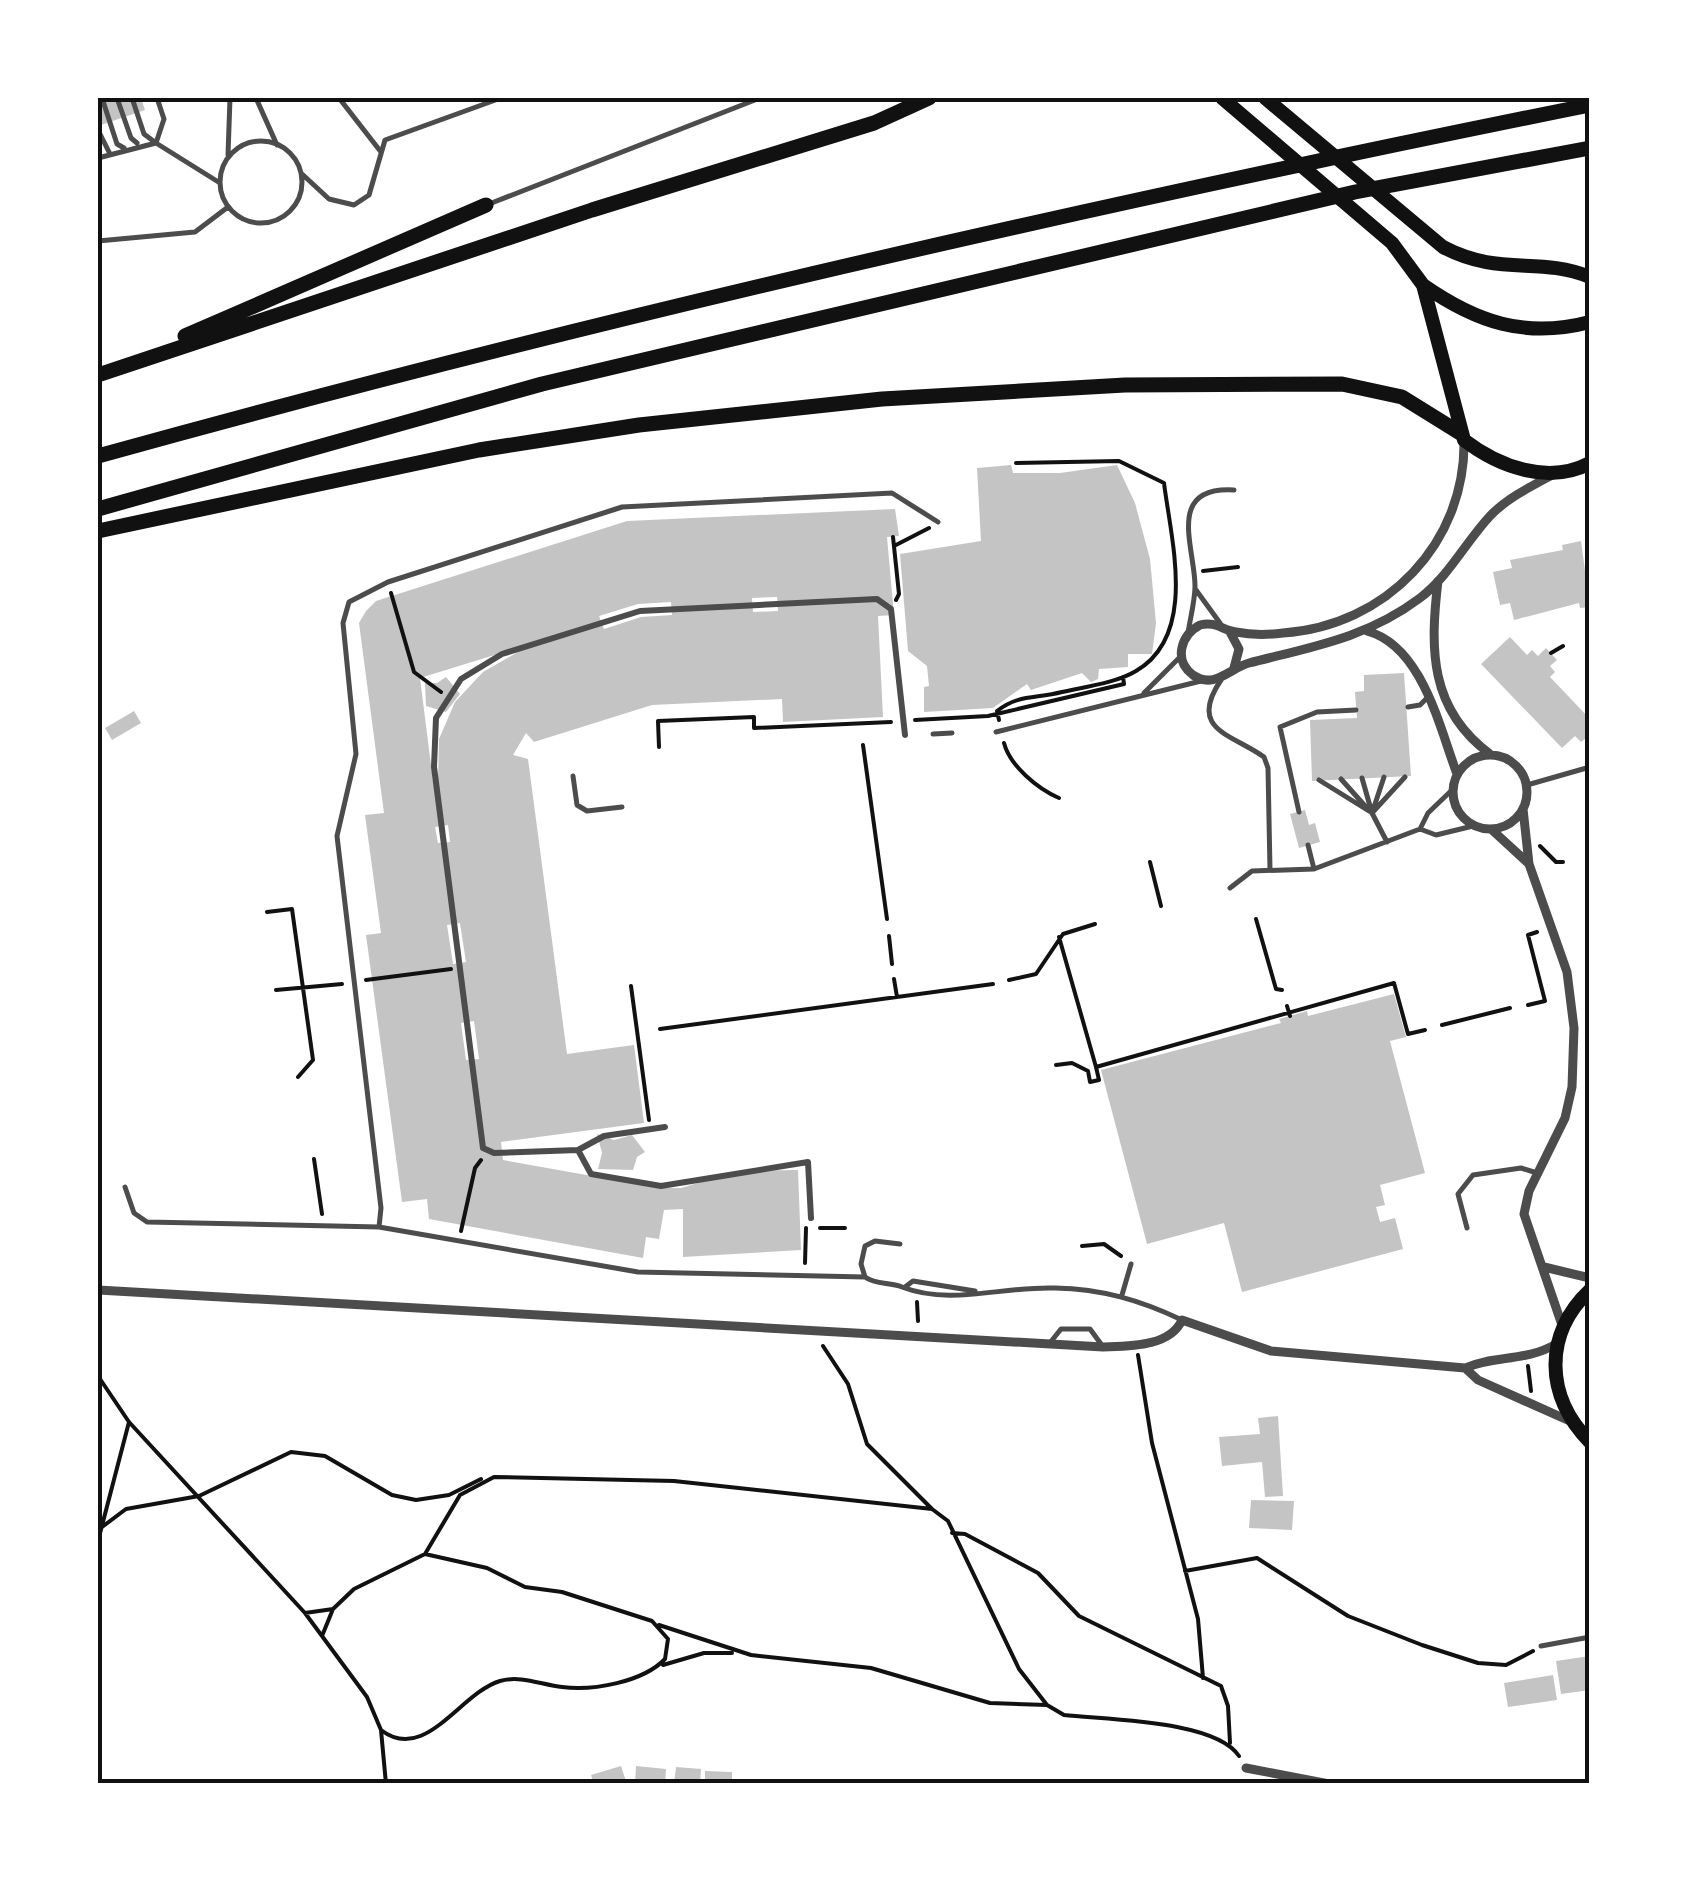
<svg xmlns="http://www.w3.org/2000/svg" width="1687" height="1881" font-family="'Archivo Narrow',sans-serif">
	<rect width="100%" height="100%" fill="#fff"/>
	<path fill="#c4c4c4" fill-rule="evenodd" d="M98,98H141L145,110L98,126Z
		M1011,465L1013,473H1060L1117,465L1135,503L1150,559L1156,623L1152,654H1128V667L1099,669L1098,679L1091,682L1082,673L1031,690L1027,684L993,708L924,712V687L929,686L927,666L908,651L900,554L981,541L977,468Z
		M895,509L899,536L887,537L894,615L878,616L883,717L783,722L782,699L652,705L534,742L526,733L513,755L528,759L567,1054L634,1045L644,1123L501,1142L503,1160L659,1188H681L738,1171L798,1170L801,1250L683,1257V1209L664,1210L659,1239L646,1237L643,1258L429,1219L427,1199L402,1202L366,935L381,933L365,815L384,813L359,623L366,611L376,601L627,521ZM777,597L778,611L753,612L752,598ZM671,602L672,615L641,617L604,629L599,616L638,604ZM517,648L518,652L483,672L455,702L439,739L438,780L433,781L420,678ZM448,825L450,842L438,843L435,827ZM460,923L466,962L453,964L447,925ZM474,1021L479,1059L466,1060L461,1023Z
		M1581,541L1590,607L1580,608L1579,603L1514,620L1510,603L1500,605L1493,572L1512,568L1510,560L1563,550L1562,545Z
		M1510,637L1527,655L1532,650L1538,656L1546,648L1557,660L1550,666L1555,672L1550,677L1590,719V735L1581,742L1575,736L1562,748L1481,664Z
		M1404,673L1411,776L1312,781L1310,720L1357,718L1355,692L1364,691V675Z
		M446,677L460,694L446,712L426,706L425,683H437Z
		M134,711L141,723L112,740L105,728Z
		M1305,810L1309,825L1315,823L1320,842L1299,848L1290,814Z
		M1394,994L1406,1037L1390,1041L1425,1173L1380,1185L1385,1205L1376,1207L1380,1222L1395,1218L1403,1249L1242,1292L1224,1223L1147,1244L1101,1070L1281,1023L1279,1019L1307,1011L1308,1016Z
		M597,1134L614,1140L632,1135L645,1152L637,1157L633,1170L598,1169L602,1153Z
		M1278,1416L1283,1496L1265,1497L1262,1462L1222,1466L1219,1437L1260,1434L1258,1418Z
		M1251,1500L1294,1501L1292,1530L1249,1528Z
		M1590,1656V1690L1561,1694L1556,1661Z
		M1553,1675L1557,1700L1508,1707L1504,1683Z
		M621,1766L627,1784H594L591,1775Z
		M636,1766L666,1769L665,1784H635Z
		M676,1767L701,1769L700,1784H674Z
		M705,1771L732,1772V1784H705Z"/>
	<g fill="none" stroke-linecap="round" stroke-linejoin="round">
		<path stroke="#111" stroke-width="4" d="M893,537L899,594L896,600
			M894,546L929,528
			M1203,571L1238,567
			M391,593L414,672L441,692
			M1551,653L1563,646
			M915,720L988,716L1124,684L1123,677
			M999,720L997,711C1019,694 1035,699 1062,692C1084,687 1116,683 1136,671C1198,635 1171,540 1164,483L1119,461L1016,463
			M1004,743C1010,766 1038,789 1059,798
			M863,745L887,919
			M659,747L658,721L754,717V728L891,722
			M1540,846L1556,862H1563
			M1150,862L1161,906
			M267,912L292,909L313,1060L298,1077
			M1256,919L1276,989L1282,990
			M889,936L892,964
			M1059,937L1096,1067
			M894,979L897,997
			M366,980L451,969
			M1009,980L1036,974L1063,934L1095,924
			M631,986L649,1120
			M276,990L342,984
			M1528,1005L1545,1001L1528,935L1537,932
			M1287,1006L1290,1016
			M1442,1025L1510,1008
			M660,1029L993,984
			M1056,1065L1072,1063L1088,1071L1090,1082L1099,1080L1096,1067L1394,983L1408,1034L1425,1030
			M314,1159L322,1214
			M820,1228H845
			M461,1231L475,1168L481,1160
			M1082,1246L1104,1244L1121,1256
			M805,1263L806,1228
			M917,1302L918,1321
			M823,1346L848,1384L867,1444L932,1509
			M1138,1355L1152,1443L1198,1619L1203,1678
			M1528,1366L1531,1391
			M98,1376L129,1422L305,1613L367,1697L381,1730L386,1784
			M98,1530L126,1509L199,1496L291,1452L325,1456L392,1495L416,1500L449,1495L481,1479
			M952,1533L965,1534L1038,1573L1079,1616L1221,1686L1228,1706L1230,1743
			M98,1541L129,1422
			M425,1554L460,1495L494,1477L674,1481L932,1509L948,1521L1019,1669L1047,1705L990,1703L871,1668L751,1655L659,1625
			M1185,1571L1257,1558L1348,1616L1422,1645L1478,1663L1506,1665L1533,1651
			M305,1613L333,1609
			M322,1636L333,1609L354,1589L425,1554L487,1568L525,1587L562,1592L652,1621L668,1639L665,1659C643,1682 593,1691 562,1687C542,1685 521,1675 500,1681C460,1693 425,1764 381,1730
			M663,1665L704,1653H732
			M1047,1705L1064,1715C1107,1720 1215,1720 1239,1756"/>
		<path stroke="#4c4c4c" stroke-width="5" d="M102,98L117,144L124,148
			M117,98L131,138L137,143
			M132,98L144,134L156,143L164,119L157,98
			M256,98L277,145
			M339,98L381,152
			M98,130L109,152
			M220 182a41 41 0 1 1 82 0a41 41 0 1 1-82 0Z
			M228,155L230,98
			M98,158L156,143L220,183
			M302,174L329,199L354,205L369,195L385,140L501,98
			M489,204L760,98
			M98,241L195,232L228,207
			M1196,590L1220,623
			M1188,633C1190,619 1195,601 1195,586C1195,548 1165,486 1234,490
			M1221,680C1187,730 1232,734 1264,757L1268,768L1270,870
			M1144,693L1181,656
			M1408,707L1420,705L1427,698
			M996,732L1201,681
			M933,734L952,733
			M573,776L577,805L587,811L622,807
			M1362,778L1372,813L1387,842
			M1341,779L1366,807
			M1319,780L1369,811
			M1527,785L1590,767
			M1373,810L1384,777
			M1299,812L1280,727L1317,712L1356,710
			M1372,813L1405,777
			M1420,829L1436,835L1473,826
			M1308,845L1314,869
			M1230,888L1252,871L1314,869L1420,829L1428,813L1452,790
			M125,1187L134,1213L147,1222L379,1227L638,1272L865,1277
			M379,1227L381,1208L337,836L356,754L343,623L349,602L388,582L622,507L892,493L938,522
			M1467,1228L1458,1194L1473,1175L1521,1168L1537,1173
			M900,1244L875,1241L865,1246L861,1264L865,1277C876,1285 889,1282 902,1287C951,1306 1002,1286 1055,1288C1102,1289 1140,1300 1182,1320
			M905,1287L913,1281L975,1291
			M1122,1295L1131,1264
			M1049,1344L1061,1329H1090L1101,1344
			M1541,1646L1590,1637"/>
		<path stroke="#4c4c4c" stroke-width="6" d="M665,1127L604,1136L578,1150L494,1153L483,1148L434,767L436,718L461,679L502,654L640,611L877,599L891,609L905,735
			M578,1150L591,1174L661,1186L808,1162L811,1218"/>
		<path stroke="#4c4c4c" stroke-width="9" d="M1464,440C1466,543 1386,626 1283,633C1267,635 1251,635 1236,632C1222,630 1216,621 1200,625C1181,635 1173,660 1193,675C1214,690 1230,668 1249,663C1311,647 1367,638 1420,598C1449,576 1465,543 1490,516C1507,498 1532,486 1554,474
			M1438,581C1430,648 1429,709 1490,754
			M1367,631C1422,646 1439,726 1457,774
			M1230,632L1239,649L1234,668
			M1453 792a37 37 0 1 1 74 0a37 37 0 1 1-74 0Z
			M1523,809L1529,864L1567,972L1574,1028L1572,1087L1565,1118L1529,1191L1524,1214L1562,1325
			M1491,829L1529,864
			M1544,1267L1590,1278
			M98,1290L1103,1347C1129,1346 1170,1347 1182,1320L1271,1351L1465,1368C1494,1355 1526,1362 1556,1344
			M1465,1368L1478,1380L1572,1422
			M1246,1768L1329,1784"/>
		<path stroke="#111" stroke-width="14" d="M1222,98L1392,243L1423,285L1464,440C1499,467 1549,485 1590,463
			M1265,98L1443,247C1500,277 1538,256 1590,277
			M1423,285C1476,322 1525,339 1590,322
			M1590,1290C1543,1334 1545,1397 1590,1442"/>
		<path stroke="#111" stroke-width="15" d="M185,336L486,205
			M98,375L592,210L874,123L929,98
			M98,456C590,319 1088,206 1590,105
			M98,509L542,384L1355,192L1590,148
			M98,531L479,450L639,425L882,399L1125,385L1342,384L1402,397L1460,433"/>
	</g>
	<rect width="1687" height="1881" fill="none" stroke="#ffffff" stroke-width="200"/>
	<rect x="100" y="100" width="1487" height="1681" fill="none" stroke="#111" stroke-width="4"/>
</svg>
